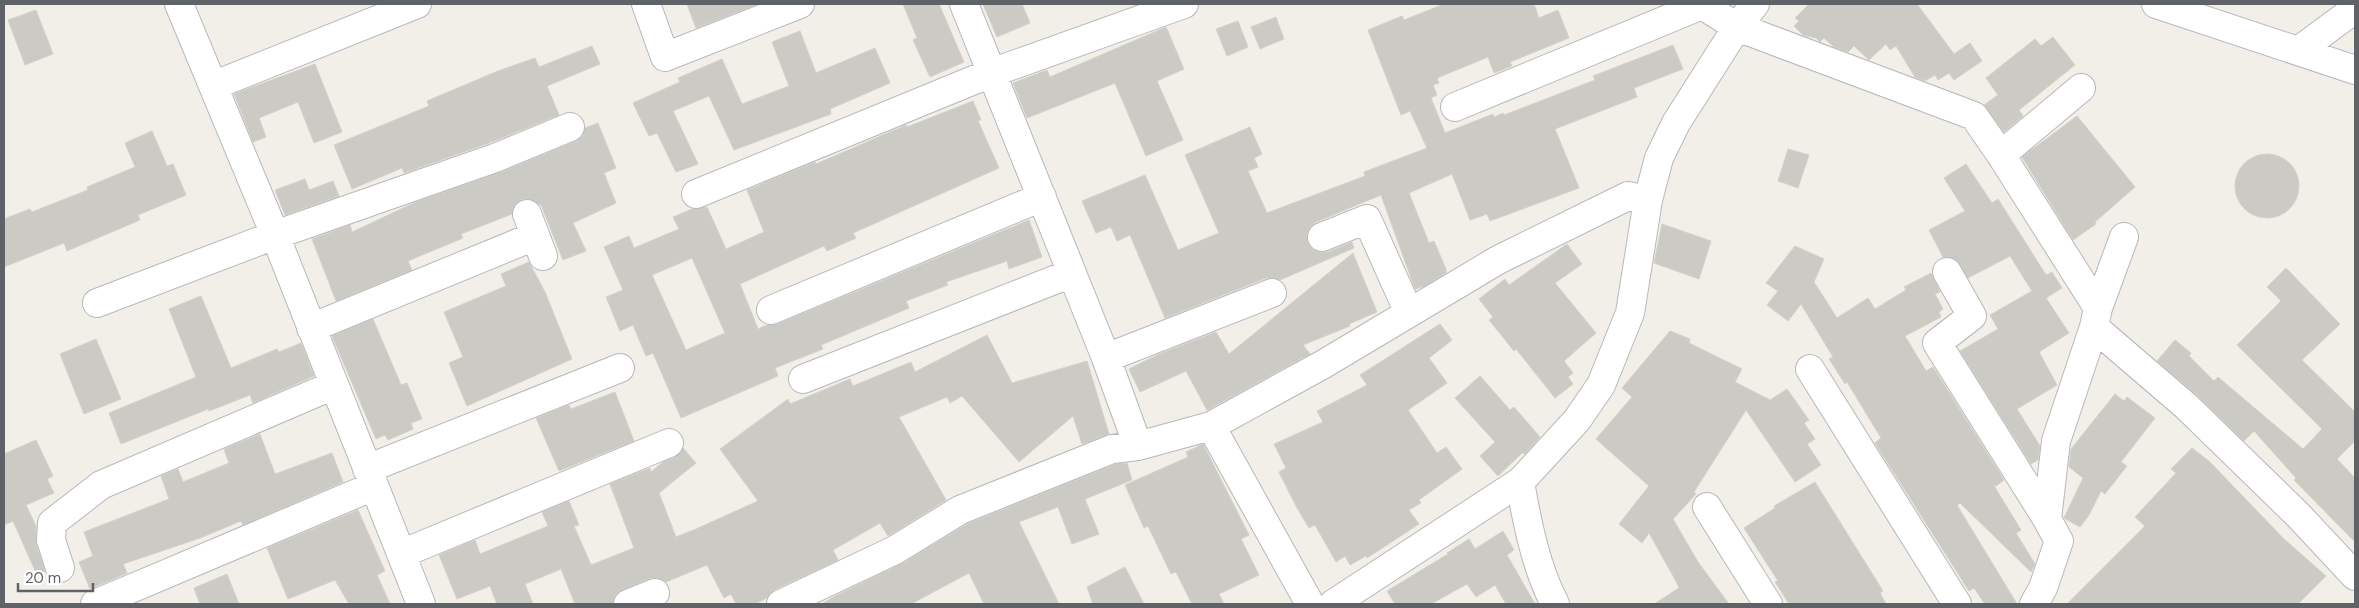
<svg xmlns="http://www.w3.org/2000/svg" width="2359" height="608" font-family="'DM Sans',sans-serif">
	<rect width="100%" height="100%" fill="#f1efe8"/>
	<path fill="#cccac5" stroke="#d6d1c6" fill-rule="evenodd" d="M687,4H758L696,28Z
		M903,4H939L964,62L930,77L913,40L917,38Z
		M983,4H1022L1030,23L997,37Z
		M1444,4H1534L1539,18L1558,10L1569,38L1510,62L1512,66L1494,73L1488,57L1437,78L1439,83L1433,85L1437,95L1431,98L1445,133L1493,114L1494,117L1503,113L1504,115L1595,80L1593,76L1673,45L1683,69L1634,88L1637,97L1555,129L1579,188L1490,221L1487,214L1470,220L1452,174L1409,193L1429,243L1434,241L1446,269V273L1425,286L1415,289L1381,195L1316,222L1310,227L1307,234L1308,243L1312,249L1319,252H1328L1352,242L1354,248L1280,280L1274,278H1266L1165,318L1130,235L1117,241L1111,227L1096,233L1082,201L1145,175L1178,250L1219,233L1185,155L1250,127L1262,154L1254,158L1258,167L1248,171L1267,213L1365,176L1364,172L1427,148L1410,111L1401,115L1368,30L1402,16L1404,20Z
		M1809,4H1917L1954,54L1970,43L1982,61L1954,80L1949,73L1938,80L1935,75L1925,81L1915,77L1896,46L1890,50L1886,44L1869,60L1854,46L1848,52L1834,47L1824,38L1820,42L1816,38L1803,35L1794,26L1799,21L1795,18Z
		M36,10L53,54L25,65L8,20Z
		M1276,17L1284,39L1260,49L1251,27Z
		M1238,21L1248,47L1227,56L1216,29Z
		M1166,27L1184,69L1157,81L1183,140L1146,156L1115,83L1027,118L1013,83L1047,70L1050,77Z
		M800,31L816,73L875,48L890,83L830,109L831,114L734,150L709,96L673,111L698,164L676,172L657,133L649,136L633,103L680,82L678,78L722,59L742,104L789,86L772,42Z
		M2053,37L2075,65L2019,110L2023,116L2004,132L1984,105L1998,95L1986,78L2035,39L2041,46Z
		M592,46L600,64L547,86L559,115L489,143L404,173L402,168L352,189L334,145L429,106L427,101L498,71L535,58L539,67Z
		M315,64L342,132L314,143L298,102L259,118L266,137L253,142L234,94Z
		M973,101L981,120L978,121L999,168L853,233L856,238L827,251L824,246L740,284L758,329L767,325L777,324L1029,220L1042,257L1009,269L1007,261L946,282L948,285L906,301L909,308L821,345L823,349L775,368L778,376L681,418L653,353L646,356L633,325L620,331L606,297L623,290L604,247L629,236L634,248L679,229L673,217L692,209L707,207L726,249L764,232L747,190L815,162L816,164L906,125L907,127ZM692,258L725,333L686,350L652,275Z
		M2077,116L2135,187L2095,222L2096,224L2073,240L2022,157Z
		M598,123L616,168L604,173L616,203L573,223L586,251L563,260L541,205L530,199H522L515,205L512,214L461,234L463,238L408,261L412,270L336,301L312,239L350,225L352,232L416,202L501,172L576,141L583,136L585,128Z
		M152,131L167,166L173,164L186,195L138,215L140,220L67,251L64,243L4,267V219L30,209L32,212L88,190L87,187L135,167L125,143Z
		M1788,149L1809,155L1798,188L1778,181Z
		M2235 186a32 32 0 1 1 64 0a32 32 0 1 1-64 0Z
		M1966,164L1992,203L1998,199L2046,275L2052,272L2062,288L2046,298L2069,333L2039,352L2057,385L2017,409L2040,446L2038,460L2031,464L1960,351L1998,329L1990,315L2032,291L2010,256L1968,278L1955,259L1943,257L1929,230L1965,211L1944,178Z
		M305,179L309,190L333,181L339,196L285,215L275,190Z
		M1662,224L1711,241L1699,279L1654,263Z
		M1567,244L1582,264L1555,283L1596,333L1564,361L1573,373L1568,377L1573,384L1555,398L1516,349L1514,351L1489,320L1493,317L1479,299L1505,279L1509,285Z
		M1795,246L1824,259L1814,282L1837,318L1868,298L1875,309L1906,290L1904,287L1931,273L1940,292L1935,294L1943,309L1939,312L1941,317L1905,336L1926,371L1933,367L2004,480L1996,486L1993,484L2021,530L2016,533L2035,564L2031,572L1960,503L1957,505L2017,604H1985L1974,588L1969,591L1875,443L1881,438L1847,382L1845,384L1829,359L1833,357L1801,304L1788,321L1767,305L1778,291L1766,283Z
		M1353,253L1377,312L1349,324L1350,326L1303,345L1310,354L1207,410L1186,371L1140,392L1129,369L1157,355L1216,332L1229,354Z
		M529,262L545,292L572,359L467,406L449,363L463,357L444,312L506,286L501,274Z
		M2286,268L2340,324L2302,360L2355,412V441L2337,459L2355,478V542L2294,480L2296,478L2254,431L2244,441L2197,395L2157,361L2175,340L2191,353L2189,356L2214,381L2218,377L2303,449L2322,429L2237,345L2281,301L2267,287Z
		M201,296L231,368L277,349L279,352L301,343L314,376L253,403L250,395L209,411L208,409L121,444L109,413L196,377L169,309Z
		M373,319L401,385L407,383L422,419L411,423L413,429L388,440L385,435L376,439L332,336Z
		M1440,324L1452,340L1429,358L1447,383L1408,410L1437,453L1446,447L1462,469L1419,500L1421,503L1409,510L1419,524L1367,558L1366,556L1350,565L1345,556L1336,562L1315,525L1309,528L1296,506L1279,472L1286,468L1274,444L1323,422L1317,411L1367,385L1360,375Z
		M1670,331L1690,339L1689,343L1742,369L1735,382L1770,400L1787,389L1809,420L1804,423L1815,439L1807,444L1821,465L1795,482L1746,410L1694,492L1696,494L1673,519L1698,562L1729,604H1654L1679,588L1677,583L1649,533L1642,543L1619,524L1649,486L1596,439L1632,397L1622,388Z
		M987,335L1012,383L1087,361L1109,434L1082,444L1073,416L1019,462L962,396L950,403L947,397L899,417L946,500L888,536L880,523L833,550L838,560L774,590L767,598L755,604H736L731,594L724,598L707,565L666,582L658,578H650L622,590L615,595L613,604H575L561,569L525,584L533,604H497L490,586L457,599L439,555L475,540L480,554L548,526L542,512L569,501L579,525L574,526L591,565L634,548L610,484L650,468L651,472L663,462L675,457L683,448L696,463L659,493L676,537L696,529L758,501L720,449L788,399L790,404L850,379L853,386L911,362L915,372Z
		M96,339L121,399L84,414L60,354Z
		M1480,376L1510,410L1514,407L1540,437L1525,454L1522,453L1498,476L1480,456L1495,442L1455,398Z
		M615,392L634,441L559,471L536,418L569,405L571,409Z
		M2115,394L2124,401L2127,397L2155,418L2121,462L2127,466L2105,494L2101,491L2089,515L2080,527L2064,518L2083,478L2069,467L2071,449Z
		M260,434L275,474L332,453L343,482L243,525L241,521L200,538L123,564L127,573L90,589L79,562L93,556L84,532L169,499L161,476L178,469L183,482L229,463L224,449Z
		M36,440L53,476L47,479L54,493L26,505L36,526V544L45,571L37,575L13,521L4,525V454Z
		M1203,444L1249,535L1241,539L1259,575L1219,594L1224,604H1192L1176,572L1171,574L1148,526L1144,528L1125,485L1188,457L1186,452Z
		M2192,448L2210,462L2284,539L2326,576L2298,604H2067L2145,526L2135,517L2176,473L2171,469Z
		M1127,463L1132,480L1085,499L1099,534L1072,544L1058,507L1019,522L1059,604H984L969,573L911,604H822L835,596L903,563L967,524L1116,464Z
		M1815,482L1883,591L1880,593L1886,604H1789L1775,582L1778,581L1744,528L1775,508L1774,506Z
		M358,510L385,571L377,575L390,604H349L335,580L288,599L267,548Z
		M1503,531L1514,550L1507,555L1535,604H1506L1495,585L1476,597L1467,584L1431,604H1395L1387,591L1448,554L1447,553L1469,539L1475,549Z
		M1125,567L1144,604H1093L1087,587Z
		M227,574L239,604H200L194,588Z"/>
	<g fill="none" stroke-linecap="round" stroke-linejoin="round">
		<g stroke="#b5b8bc" stroke-width="30">
			<path id="minor" d="M179,4L275,235L421,604
				M646,4L665,57L800,4
				M964,4L1106,358L1138,446
				M2156,4L2355,70
				M2298,51L2355,9
				M215,85L417,4
				M1455,107L1702,5L1737,27L1974,116L2001,155L2098,308L2094,327L2056,441L2047,519L2059,541L2043,588L2034,604
				M2001,155L2081,88
				M696,194L991,73L1184,4
				M527,214L543,256
				M1322,237L1367,219L1409,313
				M1947,272L1972,316L1937,343L2047,519
				M97,303L275,235L495,158L570,127
				M2098,308L2124,237
				M771,310L1042,197
				M2094,327L2186,406L2298,515L2355,576
				M311,328L535,236
				M1106,358L1272,293
				M1810,369L1957,604
				M803,379L1072,273
				M1211,426L1310,604
				M367,469L620,368
				M1520,482C1527,522 1536,568 1555,604
				M1707,507L1768,604
				M401,554L669,443
				M60,568L51,540L52,523L101,485L334,385
				M95,604L374,486
				M628,604L655,593
				M781,604L895,550L960,510L1112,449L1138,446L1211,426L1322,365L1498,260L1628,196L1648,200
				M1333,604L1521,481L1577,420L1601,385L1630,313L1648,200L1659,158L1676,123L1737,27L1755,4"/>
		</g>
		<use href="#minor" stroke="#fff" stroke-width="28"/>
	</g>
	<rect width="2359" height="608" fill="none" stroke="#5f6368" stroke-width="10"/>
	<path d="M18 583v8h75v-8" fill="none" stroke="#5f6368" stroke-width="2.5"/>
	<text x="25" y="583" font-size="15" fill="#5f6368" stroke="#ffffff" stroke-width="4" paint-order="stroke">20 m</text>
</svg>
